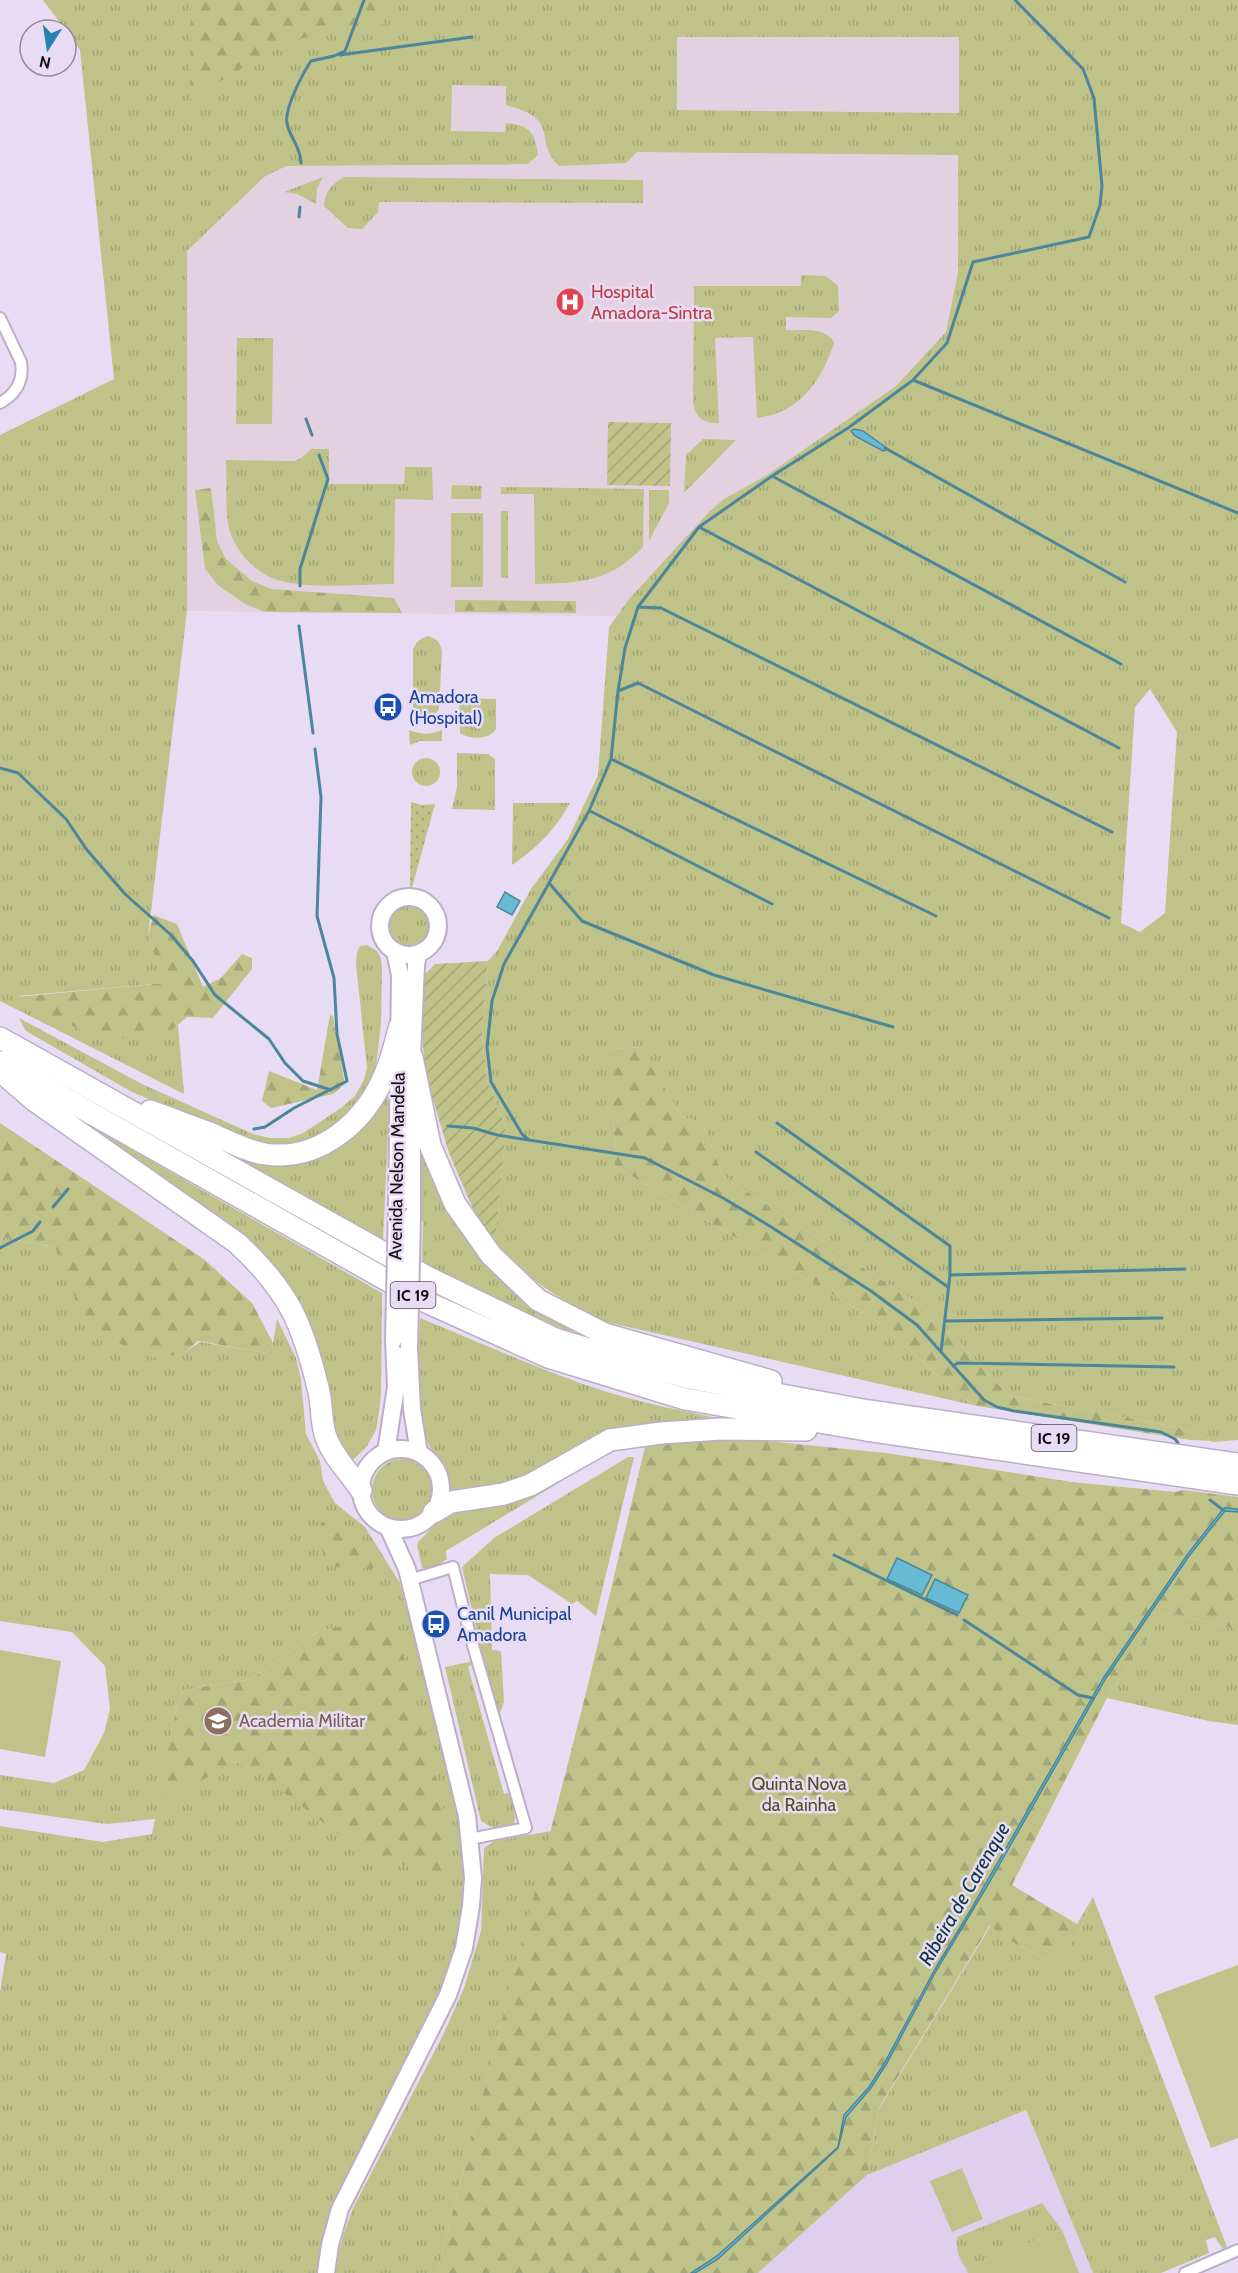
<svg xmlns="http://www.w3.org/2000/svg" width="1238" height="2273" font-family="Cabin,sans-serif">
	<defs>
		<pattern id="grass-tufts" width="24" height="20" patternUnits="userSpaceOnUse" patternTransform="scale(1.5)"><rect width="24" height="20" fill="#bfc389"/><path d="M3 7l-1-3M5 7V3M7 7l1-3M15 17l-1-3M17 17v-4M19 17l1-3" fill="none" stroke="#a3a675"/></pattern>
		<pattern id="forest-firs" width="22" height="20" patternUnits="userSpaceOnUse" patternTransform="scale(1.5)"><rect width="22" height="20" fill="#bfc389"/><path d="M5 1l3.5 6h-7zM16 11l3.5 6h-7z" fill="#a3a675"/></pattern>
		<pattern id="park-dots" width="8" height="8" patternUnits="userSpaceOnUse" patternTransform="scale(1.5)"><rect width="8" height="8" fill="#bfc389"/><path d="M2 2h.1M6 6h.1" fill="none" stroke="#a3a675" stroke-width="1.8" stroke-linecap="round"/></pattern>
		<pattern id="garden-furrows" width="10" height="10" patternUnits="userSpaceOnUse" patternTransform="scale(1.5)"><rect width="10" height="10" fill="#bfc389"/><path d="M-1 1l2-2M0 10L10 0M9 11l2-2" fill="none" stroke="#a3a675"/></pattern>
	</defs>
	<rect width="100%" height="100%" fill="#e8dcf4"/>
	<path fill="#dfcfee" d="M1026,2110L1093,2273H758L867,2175Z"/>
	<path fill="#e3d1e2" d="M191,0L960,5L958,272L946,332L896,386L767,475L724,499L709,512L616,616L187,611V251Z"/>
	<path fill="url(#grass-tufts)" fill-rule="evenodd" d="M43,0H1238V1440L1213,1442L1182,1428L1009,1396L932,1313L723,1176L702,1122L682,1117L639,1047L606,1050L614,1126L615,1166L877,1321L962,1397L977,1406L606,1322C563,1301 527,1280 495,1245L506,1129L486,1077L482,1033L488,961L497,951L531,889L568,839L598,775L609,627L630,598L709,512L724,499L767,475L896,386L946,332L958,272V155L637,152L626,163L559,166C532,140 563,120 506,105V86L452,85L451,131L505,132L506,123C529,125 535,131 538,155L528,164L286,166L264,177L187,251V611L148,936L166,983L17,996L173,1029L178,1025L184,1094L0,1001V435L114,379L80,50ZM677,37H959V113L677,110ZM1150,689L1177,732L1165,913L1140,932L1121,923L1135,707Z
		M323,177L317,189L316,204L297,194L284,192Z
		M344,177L643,180V203L379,202L378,212L362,229L348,228L324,206C325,191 332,184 344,177Z
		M801,275L826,276L838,286L839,311L831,318L786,317V330C803,331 826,326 834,343C825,371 809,400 780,412C773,416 764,416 757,418L753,337L715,338L719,423C703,423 696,419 693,402L694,286H801Z
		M237,338H273L272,424H236Z
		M703,439L736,440L684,493L686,455Z
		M311,449H329V484H404L405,467H432L433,500L395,499L394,584C361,584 299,591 270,577C250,568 232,546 228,524C225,504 227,481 226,460L295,461L301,458Z
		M452,485L482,486L481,499H451Z
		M501,487L644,489L643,547C610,582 581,583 535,584L534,494H501Z
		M649,490H669V503L649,541Z
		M501,511H508V578H501Z
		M451,513H483V587H451Z
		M428,636C437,639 440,642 442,651L439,709C431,720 421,720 413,709V650C416,642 419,639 428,636Z
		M459,698L496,699V729C489,740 470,740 460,733Z
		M409,730C422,735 430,735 442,730V741H420L410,745Z
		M457,753L488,754L495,759V810L452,809L457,787Z
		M412 772a14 14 0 1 1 28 0a14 14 0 1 1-28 0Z
		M513,803H570C554,831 538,847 512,865Z
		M389 925a21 21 0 1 1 42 0a21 21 0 1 1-42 0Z
		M367,945L377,951L381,959L382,969L381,1024L376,1066L379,1071L357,1110L305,1144L266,1145L248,1140L132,1092L26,1031L19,1018L142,1084L253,1134L270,1138H289L303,1133L341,1108L355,1096L364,1080L367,1068L356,964L357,952L360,946Z
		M390,1085L383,1241L222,1150L305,1157Z
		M78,1119L382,1293L381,1395L378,1419L376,1430L367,1446L351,1462L337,1445L295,1303Z
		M417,1125L454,1210L574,1330L571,1333L422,1264L423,1221L420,1220Z
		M0,1237L54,1247L60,1255L185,1352L200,1342L266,1353L273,1343L277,1319L296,1358L301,1380L306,1434L320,1461L323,1481L335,1503L365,1527L400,1583L406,1607L410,1608L464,1834L466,1877L463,1916L453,1961L442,1993L353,2165L326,2223L317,2273H0V1992L6,1954L0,1952V1826L103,1842L152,1834L155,1819L107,1824L0,1809V1775L54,1783L84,1770L104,1733L110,1709L105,1666L72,1632L0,1621ZM319,1631L251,1768L235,1762L160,1789L178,1702L184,1690L251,1679Z
		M420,1318C482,1343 544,1372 607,1392C656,1407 705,1415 754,1426L665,1428L535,1476L450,1497C454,1471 431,1456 424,1434C414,1405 419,1349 420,1318Z
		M623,1444L446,1551L447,1559L434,1568H422L417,1545L418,1542L453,1507Z
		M628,1457H634L596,1616L577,1601L572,1604L528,1575L490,1574L492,1650L501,1651L504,1702L499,1716L491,1691L462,1567L494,1538Z
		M372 1490a31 31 0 1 1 62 0a31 31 0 1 1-62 0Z
		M1164,1613L1180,1615L1238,1630V1725L1209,1721L1107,1698Z
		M474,1661L475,1663L468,1667L504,1794L512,1792L515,1817L514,1824L493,1828L481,1821L445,1667Z
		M551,1831L437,2273H334L343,2236L353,2208L443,2035L464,1988L481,1931L484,1848L494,1841Z
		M1093,1897L1227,2247L1223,2249L1215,2237L1206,2240L1209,2253L1161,2273H1093L1026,2110L867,2175L879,2109L991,1925L1008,1940L1051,1962L1078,1935Z
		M1042,2203L1062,2230L966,2268C958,2257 956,2250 957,2237Z"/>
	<path fill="url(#forest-firs)" d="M191,0H388L383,24L336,30L281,44L190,100Z
		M211,488L217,541L226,559L252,581L271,589L394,598L402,613L265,612L245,604L218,585L205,569L195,490Z
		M455,600L576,601V613L455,612Z
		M153,915L177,924L203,987L221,978L242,954L252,958V969L213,1018L187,1017L173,1029L104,1042L16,997L165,983L148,936Z
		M330,1015L333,1016L345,1084L333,1094L271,1108L262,1101L269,1071L317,1090Z
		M640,1047L682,1117L702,1122L723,1176L932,1313L1009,1396L1182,1428L1211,1441L1190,1440L977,1406L962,1397L877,1321L615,1166L614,1126L605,1050Z
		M0,1123L205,1260L252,1303L273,1343L266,1353L198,1341L183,1354L153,1358L86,1329L60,1255L54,1247L0,1237Z
		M736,1438L886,1453L1072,1482L1175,1492L1183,1490L1238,1497V1630L1180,1615L1164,1613L1107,1698L1012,1885L1077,1924L1093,1897L1078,1935L1056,1961L1051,1962L1008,1940L990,1925L879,2108L867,2175L758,2273H437L586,1693L646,1443Z
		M322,1522L348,1527L374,1551L378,1559L372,1569L330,1566C322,1556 315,1533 322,1522Z
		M392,1616L444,1811L450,1870L446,1874L369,1857L251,1768L235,1762L170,1798L159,1789L178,1702L184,1690L251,1679L319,1631Z"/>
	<path fill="url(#park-dots)" d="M411,802L422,805L435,804L412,888L410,886Z"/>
	<path fill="url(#garden-furrows)" d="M608,422L671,423L670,486L607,485Z
		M488,961L482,1033L486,1077L506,1129L495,1245L487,1231L479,1223L449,1153L425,1073L422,1030L423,976L435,964Z"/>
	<path fill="#bfc389" d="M0,1650L61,1661L45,1757L0,1749Z
		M1238,1965V2138L1211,2148L1154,1996Z
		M962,2168L983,2219L952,2232L930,2181Z
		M1062,2230L1079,2273H968L966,2268Z"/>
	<path fill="#66bad3" stroke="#4c869a" stroke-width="1.5" d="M854,429L863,431L888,449L883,451L855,436L851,431Z
		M505,892L520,901L512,915L497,907Z
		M1224,1508L1238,1509V1512L1225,1511L1189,1556L1106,1678L986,1888L936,1971L887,2063L871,2088L846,2117L838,2148L718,2259L695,2273H691L717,2256L838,2147L844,2115L869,2087L885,2062L935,1969L970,1911L1104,1677L1187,1555Z
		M897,1558L932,1575L922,1595L887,1579Z
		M935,1579L968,1595L959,1613L926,1598Z"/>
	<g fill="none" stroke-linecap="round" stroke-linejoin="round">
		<path stroke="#4c869a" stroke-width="3" d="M340,55L472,37
			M301,163C301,147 289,137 287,123C284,109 303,73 311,61L334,56L345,51L364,0
			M299,217L300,207
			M913,380L1238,513
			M306,419L312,435
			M885,448L1125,582
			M772,476L1121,664
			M699,527L1119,748
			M300,586V569L328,479L319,455
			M638,607L661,608L1112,832
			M299,626L313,733
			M618,691L638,683L1109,918
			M611,759L936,916
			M0,768L18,773L66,819L87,850L125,894L170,934L193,961L215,995L269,1039L285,1063L303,1081L331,1090
			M590,811L772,904
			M549,883L582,921L714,975L893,1027
			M777,1123L950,1246V1275
			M448,1126L473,1128L497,1135L645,1158L723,1198L768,1225L871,1291L917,1325L984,1400L997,1407L1014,1411L1161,1432L1175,1439L1178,1443
			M254,1129L265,1127L294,1108L347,1081L337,1034L334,978L317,916L321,797L315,749
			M529,1140L522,1134L491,1082L487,1047L492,1001L504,964L589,811L611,759L618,691L625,648L638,607L699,527L772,476L848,428L913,380L947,343L973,262L1089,237L1100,205L1102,186L1094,98L1083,69L1015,0
			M756,1152L948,1287
			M53,1207L68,1189
			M0,1248L33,1231L40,1222
			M945,1321L1162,1318
			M941,1352L950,1275L1185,1269
			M953,1366L958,1363L1174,1367
			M1210,1500L1223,1510
			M834,1555L957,1615
			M964,1620L1078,1695L1093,1698"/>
		<g stroke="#bbaec6" stroke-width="14">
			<path id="street" d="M0,318L21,362C24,381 16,394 0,403
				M409,1580L453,1567L470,1635L526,1828L470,1839
				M1185,2273L1238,2250"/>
		</g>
		<g stroke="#bbaec6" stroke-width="20">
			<path id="secondary" d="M380 926a29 29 0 1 1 58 0a29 29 0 1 1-58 0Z
				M395,952L400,975L397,1208
				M412,1216V1057L416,965L418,954
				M409,1348L412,1409L419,1453
				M361 1489a40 40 0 1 1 80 0a40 40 0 1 1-80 0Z
				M386,1452L396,1387L394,1339
				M326,2273L330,2245L340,2209L448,1995L464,1948L471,1906L473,1878L467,1816L407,1569L388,1527"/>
		</g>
		<g stroke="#bbaec6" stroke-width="24">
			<path id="highway" d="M0,1038L427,1277L555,1339L689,1378L869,1411L1238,1464
				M412,1057L430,1145L455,1204L491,1255L538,1300L605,1334L771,1381
				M0,1062L424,1301L548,1357L685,1399L866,1430L1238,1484
				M6,1076L35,1101L237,1243C289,1291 303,1324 319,1392C322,1406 321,1424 326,1437C333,1457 350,1473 361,1490
				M150,1111C170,1118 190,1126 210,1133C228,1141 246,1151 265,1154C320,1162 366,1121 385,1074C392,1059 395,1042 400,1026
				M434,1512L451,1502L504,1494L530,1485L610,1440L661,1433L721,1429L806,1430"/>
		</g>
		<use href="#street" stroke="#fff" stroke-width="10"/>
		<use href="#secondary" stroke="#fff" stroke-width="16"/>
		<use href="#highway" stroke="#fff" stroke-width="21"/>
		<g stroke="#bbaec6" stroke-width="20" stroke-linecap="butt">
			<path id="secondary-bridge" d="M394,1339L397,1208
				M409,1348L412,1216"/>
		</g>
		<use href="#secondary-bridge" stroke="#fff" stroke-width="16"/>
	</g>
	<defs>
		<g id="hospital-disc" transform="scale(1.5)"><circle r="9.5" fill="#e0444e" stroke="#e8dcf4"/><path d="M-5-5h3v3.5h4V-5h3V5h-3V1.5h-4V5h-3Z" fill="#fff"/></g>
		<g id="bus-disc" transform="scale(1.5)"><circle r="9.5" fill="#1a4fb4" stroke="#e8dcf4"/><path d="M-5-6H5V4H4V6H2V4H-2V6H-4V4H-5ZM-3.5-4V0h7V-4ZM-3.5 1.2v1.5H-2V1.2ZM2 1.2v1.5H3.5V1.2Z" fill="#fff"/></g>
		<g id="university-disc" transform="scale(1.5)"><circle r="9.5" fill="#8d6e63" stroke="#e8dcf4"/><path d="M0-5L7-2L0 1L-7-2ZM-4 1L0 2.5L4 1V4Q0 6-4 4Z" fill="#fff"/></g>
	</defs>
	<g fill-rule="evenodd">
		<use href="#hospital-disc" x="570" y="302"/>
		<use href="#bus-disc" x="388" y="707"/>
		<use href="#bus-disc" x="436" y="1624"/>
		<use href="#university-disc" x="218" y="1721"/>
	</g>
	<g text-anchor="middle" stroke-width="5" stroke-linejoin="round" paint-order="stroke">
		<g fill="#e8dcf4" stroke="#524a58" stroke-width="1.5">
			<rect x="390.5" y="1282" width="45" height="26" rx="4.5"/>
			<rect x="1031.5" y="1425" width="45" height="26" rx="4.5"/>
		</g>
		<g font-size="16" font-weight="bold" fill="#110c15">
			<text x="413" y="1301">IC 19</text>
			<text x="1054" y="1444">IC 19</text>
		</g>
		<g font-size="18" fill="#be3a42" stroke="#e8dcf4" text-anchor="start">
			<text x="591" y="298">Hospital<tspan x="591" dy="21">Amadora-Sintra</tspan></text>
		</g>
		<g font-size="18" fill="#164399" stroke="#e8dcf4" text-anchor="start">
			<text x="409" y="703">Amadora<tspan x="409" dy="21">(Hospital)</tspan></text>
			<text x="457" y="1620">Canil Municipal<tspan x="457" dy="21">Amadora</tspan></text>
		</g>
		<g font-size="18" fill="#110c15" stroke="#e8dcf4">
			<text transform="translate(397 1166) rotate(-89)" y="6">Avenida Nelson Mandela</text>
		</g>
		<g font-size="18" fill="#785e54" stroke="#e8dcf4" text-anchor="start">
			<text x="239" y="1727">Academia Militar</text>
		</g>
		<g font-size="18" fill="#4f501e" stroke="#e8dcf4">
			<text x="799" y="1790">Quinta Nova<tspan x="799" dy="21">da Rainha</tspan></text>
		</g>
		<g font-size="20" font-style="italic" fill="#0f3742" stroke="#e8dcf4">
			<text transform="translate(964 1894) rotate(-60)" y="7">Ribeira de Carenque</text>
		</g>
	</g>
	<g transform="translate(48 48) rotate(192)"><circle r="28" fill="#e8dcf4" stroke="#92899b" stroke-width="1.5"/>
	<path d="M0-4.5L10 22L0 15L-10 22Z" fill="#2683af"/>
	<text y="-9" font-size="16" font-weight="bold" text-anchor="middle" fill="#110c15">N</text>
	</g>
</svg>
